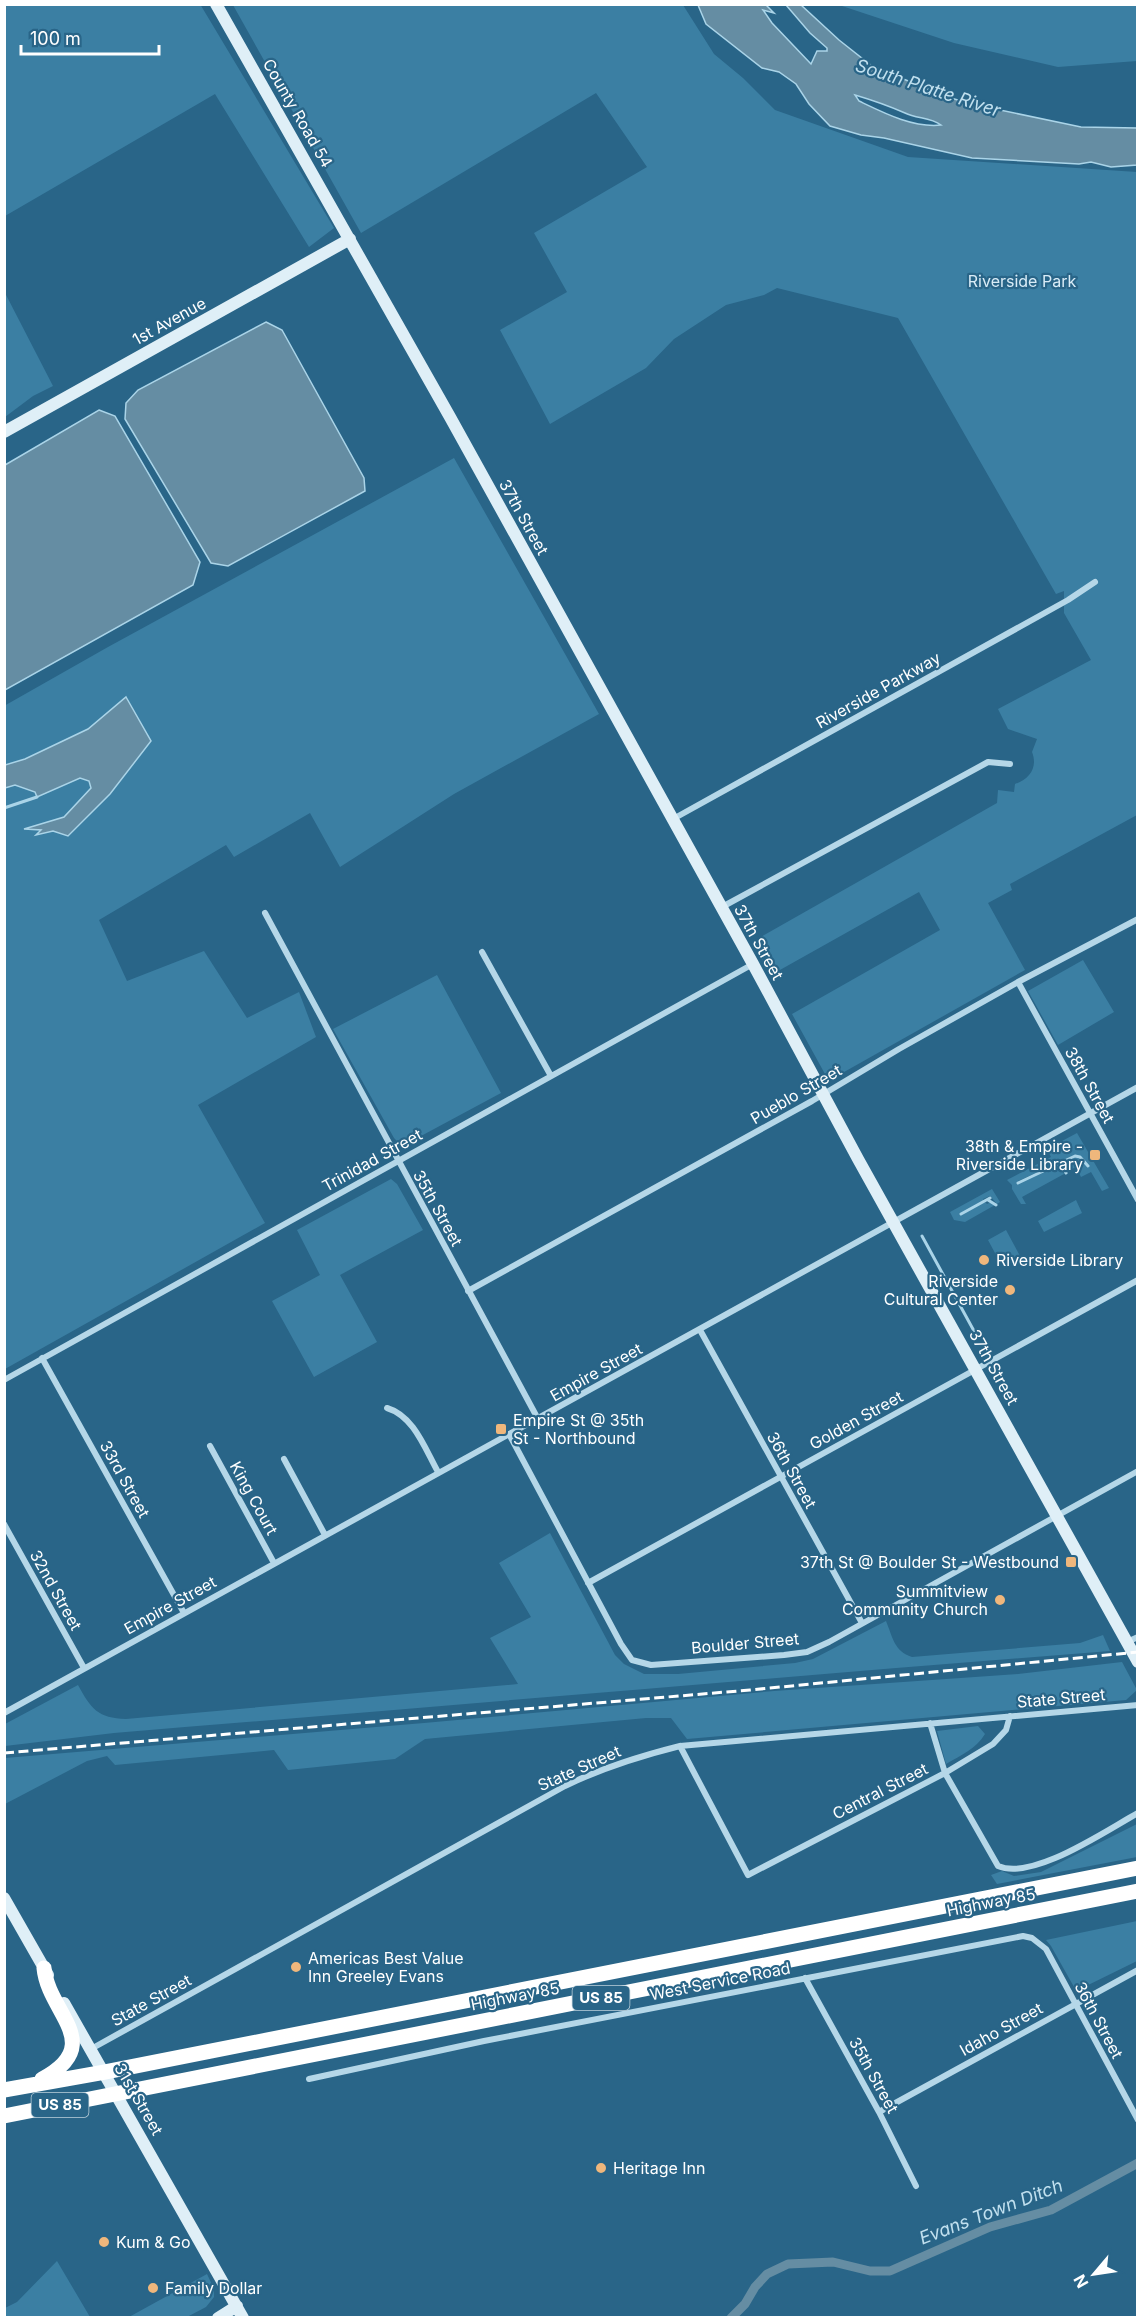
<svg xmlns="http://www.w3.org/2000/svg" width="1142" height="2322" font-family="Inter,sans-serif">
	<rect width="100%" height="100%" fill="#296588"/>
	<path fill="#3b7fa3" d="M200,4L334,228L309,247L215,94L5,216V5Z
		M233,5H683L714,54L743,78L775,110L908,157L1137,172V815L1010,884L1012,890L988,903L1025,970L837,1076L825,1074L792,1014L940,930L919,892L771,975L752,942L997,803L998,790L1014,792L1015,784C1030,779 1038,767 1032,752L1037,739L1008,729L998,709L1091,660L1064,613V591L1056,594L898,318L777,288L764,295L726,305L674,339L646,368L550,424L500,330L567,292L534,233L647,167L596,93L361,233Z
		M839,5H1137V61L1058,67L954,43Z
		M4,291L53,386L33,396L5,417Z
		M454,458L599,714L454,794L340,867L310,813L234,857L226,845L99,920L127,981L204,951L247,1018L299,992L316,1037L198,1105L265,1223L5,1369L4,706L108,647Z
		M1083,960L1114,1012L1058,1045L1028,991Z
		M437,975L501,1093L408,1143H399L394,1138L333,1029Z
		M1077,1133L1109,1188L1102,1191L1091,1172L1081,1177L1076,1167L1066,1172L1062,1163C1079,1155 1076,1156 1089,1167L1083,1158L1074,1156L1018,1181L1019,1183L1059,1164L1064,1174L1022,1197L1026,1204H1021L1012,1189V1185L1007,1180L1051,1157L1047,1149Z
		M391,1179L397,1184L423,1230L340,1275L377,1342L314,1377L272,1301L320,1275L297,1230Z
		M992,1189L1000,1202L997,1204L990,1196L983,1199L984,1201L960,1214L985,1202L987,1204L991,1202L995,1205L965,1222L954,1220L950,1212Z
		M1076,1200L1082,1213L1044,1232L1038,1221Z
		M1006,1230L1020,1256L1002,1266L988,1240Z
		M550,1533L615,1655L624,1664L644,1674H678L795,1663L813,1659L886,1621C893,1638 894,1651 912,1657L1080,1643L1103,1635L1110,1651C778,1677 446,1706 114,1733L5,1746V1724L78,1685C91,1709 98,1718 126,1719L518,1684L490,1638L531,1617L499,1563Z
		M1122,1662L1137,1690L1126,1700L687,1739L671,1718H646L425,1739L395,1759L288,1770L274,1750L115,1765L107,1756L87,1761L5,1804V1758L424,1723L774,1691L1018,1674Z
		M978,1726L985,1734C976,1749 961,1755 946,1764L937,1731Z
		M1137,1824V1857L997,1884L991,1875L1002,1871L1014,1876L1041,1872Z
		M1137,1921V1961L1078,1990L1074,1987L1051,1946L1046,1940Z
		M57,2261L90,2317H5V2308L17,2302Z
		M207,2274L214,2289V2297L206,2307L187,2317H129Z"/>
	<path fill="#658da3" stroke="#aad4e8" stroke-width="1.5" fill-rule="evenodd" d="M698,5H766L774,13L763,10L772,23L811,64L817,51H827V48L810,33L786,5H801L839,40L872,66L947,97L976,105L1081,127L1137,128V165L1111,167L1091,162L1079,164L972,158L884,138L861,135L830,126L809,104L796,84L779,72L762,68L706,24ZM855,95C872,100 889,106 905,113C917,119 930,117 941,125C913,128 884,113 859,101Z
		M266,322L282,330L364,478L365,491L228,566L211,563L125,419L126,403L138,390Z
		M99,410L115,416L200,562L193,585L5,690V465Z
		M126,697L151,741L110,794L68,836L53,831L36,835L41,830L24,829L64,817L91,788L89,781L80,778L37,797L35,792L15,785L5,788V765L25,759L88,729Z"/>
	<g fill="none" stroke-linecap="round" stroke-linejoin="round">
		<path stroke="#aad4e8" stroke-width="3" d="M4,808L37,797
			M1061,1163L1066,1173
			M1018,1183L1075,1156L1080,1157L1088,1166
			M988,1200L996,1205
			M961,1214L990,1198
			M922,1236L974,1331"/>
		<path stroke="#658da3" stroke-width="9" d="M731,2318L745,2304L755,2287L767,2274L788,2264L833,2262L870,2271H890L990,2227L1051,2210L1138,2163"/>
		<path stroke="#b5d7e8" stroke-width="6" d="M673,819L1068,600L1095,582
			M722,907L988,762L1010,764
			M265,913L538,1419
			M482,952L551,1076
			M1018,982L1138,1200
			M468,1291L812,1101L899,1049L1018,982L1138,919
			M700,1330L862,1623
			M42,1358L184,1613
			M4,1380L753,964
			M387,1408C414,1416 425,1449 438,1472
			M509,1434L621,1644L632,1660L651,1665L784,1655L807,1652L829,1642L1138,1471
			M210,1446L274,1563
			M284,1459L325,1535
			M4,1524L84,1668
			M588,1583L1138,1280
			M1127,1642L1138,1637
			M4,1713L1138,1087
			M930,1723L945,1773L998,1866C1033,1881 1105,1831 1138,1813
			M680,1746L748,1875L945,1773L993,1744L1006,1730L1010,1716
			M805,1978L879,2112L916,2186
			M91,2049L565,1786C602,1768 640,1756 680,1746L1138,1705
			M309,2079L484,2041L1023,1936L1032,1938L1046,1949L1138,2120
			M879,2112L1138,1970"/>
		<path stroke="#dfeff7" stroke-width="12" d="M216,4L450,417L753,964L858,1159L1138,1662
			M4,432L350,239
			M4,1898L48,1975
			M64,2003L243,2318
			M218,2318L237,2306"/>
		<path stroke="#fff" stroke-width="15" d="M42,2079C107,2044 48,2013 44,1968
			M4,2090L105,2072L1138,1868
			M4,2116L1138,1891"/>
		<path stroke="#fff" stroke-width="3" stroke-dasharray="10 4.5" stroke-linecap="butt" d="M4,1753L750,1690L1138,1652"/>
	</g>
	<g fill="#efb77c" stroke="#296588" stroke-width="2">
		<rect x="1089" y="1149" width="12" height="12" rx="3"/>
		<circle cx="984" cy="1260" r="6"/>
		<circle cx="1010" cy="1290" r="6"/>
		<rect x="495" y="1423" width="12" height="12" rx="3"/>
		<rect x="1065" y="1556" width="12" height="12" rx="3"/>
		<circle cx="1000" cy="1600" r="6"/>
		<circle cx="296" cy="1967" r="6"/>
		<circle cx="601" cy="2168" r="6"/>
		<circle cx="104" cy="2242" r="6"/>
		<circle cx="153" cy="2288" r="6"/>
	</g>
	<g text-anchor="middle" stroke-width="4.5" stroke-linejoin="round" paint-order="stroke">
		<g fill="#296588" stroke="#bfd1db" stroke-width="1.5">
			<rect x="572.5" y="1986" width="57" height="24" rx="4.5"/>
			<rect x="31.5" y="2093" width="57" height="24" rx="4.5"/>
		</g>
		<g font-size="15" font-weight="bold" fill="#fff">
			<text x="601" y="2003">US 85</text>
			<text x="60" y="2110">US 85</text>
		</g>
		<g font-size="16" fill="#fff" stroke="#296588">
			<text transform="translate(298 113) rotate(60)" y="6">County Road 54</text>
			<text transform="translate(169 321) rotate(-29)" y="6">1st Avenue</text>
			<text transform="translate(524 517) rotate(61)" y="6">37th Street</text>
			<text transform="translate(878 690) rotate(-29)" y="6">Riverside Parkway</text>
			<text transform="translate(759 942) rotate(61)" y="6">37th Street</text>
			<text transform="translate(1090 1085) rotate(61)" y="6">38th Street</text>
			<text transform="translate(796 1094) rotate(-30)" y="6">Pueblo Street</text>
			<text transform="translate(372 1160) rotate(-29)" y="6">Trinidad Street</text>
			<text transform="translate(438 1208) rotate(61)" y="6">35th Street</text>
			<text transform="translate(994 1367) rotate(61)" y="6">37th Street</text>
			<text transform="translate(596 1372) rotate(-29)" y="6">Empire Street</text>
			<text transform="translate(856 1420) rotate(-29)" y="6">Golden Street</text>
			<text transform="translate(792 1470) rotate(61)" y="6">36th Street</text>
			<text transform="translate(125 1479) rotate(61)" y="6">33rd Street</text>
			<text transform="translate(254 1498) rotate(61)" y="6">King Court</text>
			<text transform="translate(56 1590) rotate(61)" y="6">32nd Street</text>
			<text transform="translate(170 1605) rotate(-29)" y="6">Empire Street</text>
			<text transform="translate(745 1643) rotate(-5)" y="6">Boulder Street</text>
			<text transform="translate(1061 1698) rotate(-5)" y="6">State Street</text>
			<text transform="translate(579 1768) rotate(-24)" y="6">State Street</text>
			<text transform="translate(880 1791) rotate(-27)" y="6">Central Street</text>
			<text transform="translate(991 1902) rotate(-11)" y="6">Highway 85</text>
			<text transform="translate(720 1981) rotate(-11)" y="6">West Service Road</text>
			<text transform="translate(515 1996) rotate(-11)" y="6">Highway 85</text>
			<text transform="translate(151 2000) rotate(-29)" y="6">State Street</text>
			<text transform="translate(1099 2020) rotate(62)" y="6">36th Street</text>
			<text transform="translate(1001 2029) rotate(-29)" y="6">Idaho Street</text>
			<text transform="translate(874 2075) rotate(61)" y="6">35th Street</text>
			<text transform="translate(139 2099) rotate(60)" y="6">31st Street</text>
		</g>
		<g font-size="16" fill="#d9ecf7" stroke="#296588">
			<text x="1022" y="287">Riverside Park</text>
		</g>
		<g font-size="16" fill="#fff" stroke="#296588" text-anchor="start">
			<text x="1083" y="1152" text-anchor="end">38th &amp; Empire -<tspan x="1083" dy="18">Riverside Library</tspan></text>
			<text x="996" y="1266">Riverside Library</text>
			<text x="998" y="1287" text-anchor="end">Riverside<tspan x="998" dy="18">Cultural Center</tspan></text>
			<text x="513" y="1426">Empire St @ 35th<tspan x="513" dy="18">St - Northbound</tspan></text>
			<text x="1059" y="1568" text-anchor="end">37th St @ Boulder St - Westbound</text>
			<text x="988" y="1597" text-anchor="end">Summitview<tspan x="988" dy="18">Community Church</tspan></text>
			<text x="308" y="1964">Americas Best Value<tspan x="308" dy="18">Inn Greeley Evans</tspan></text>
			<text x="613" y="2174">Heritage Inn</text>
			<text x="116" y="2248">Kum &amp; Go</text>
			<text x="165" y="2294">Family Dollar</text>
		</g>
		<g font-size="18" font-style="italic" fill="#c1e0ef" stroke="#296588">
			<text transform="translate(928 88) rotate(18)" y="6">South Platte River</text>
			<text transform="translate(991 2212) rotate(-21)" y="6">Evans Town Ditch</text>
		</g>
	</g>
	<rect width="1142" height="2322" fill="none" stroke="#ffffff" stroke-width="12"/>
	<g transform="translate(1094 2274) rotate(241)" stroke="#296588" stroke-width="4.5" paint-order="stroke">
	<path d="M0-4.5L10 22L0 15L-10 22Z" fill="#ffffff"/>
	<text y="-9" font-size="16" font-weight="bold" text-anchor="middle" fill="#ffffff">N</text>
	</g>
	<path d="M21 45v9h138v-9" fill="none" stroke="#ffffff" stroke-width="3"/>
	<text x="30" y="45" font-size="18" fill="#ffffff" stroke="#296588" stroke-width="4.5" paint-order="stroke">100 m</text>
</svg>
